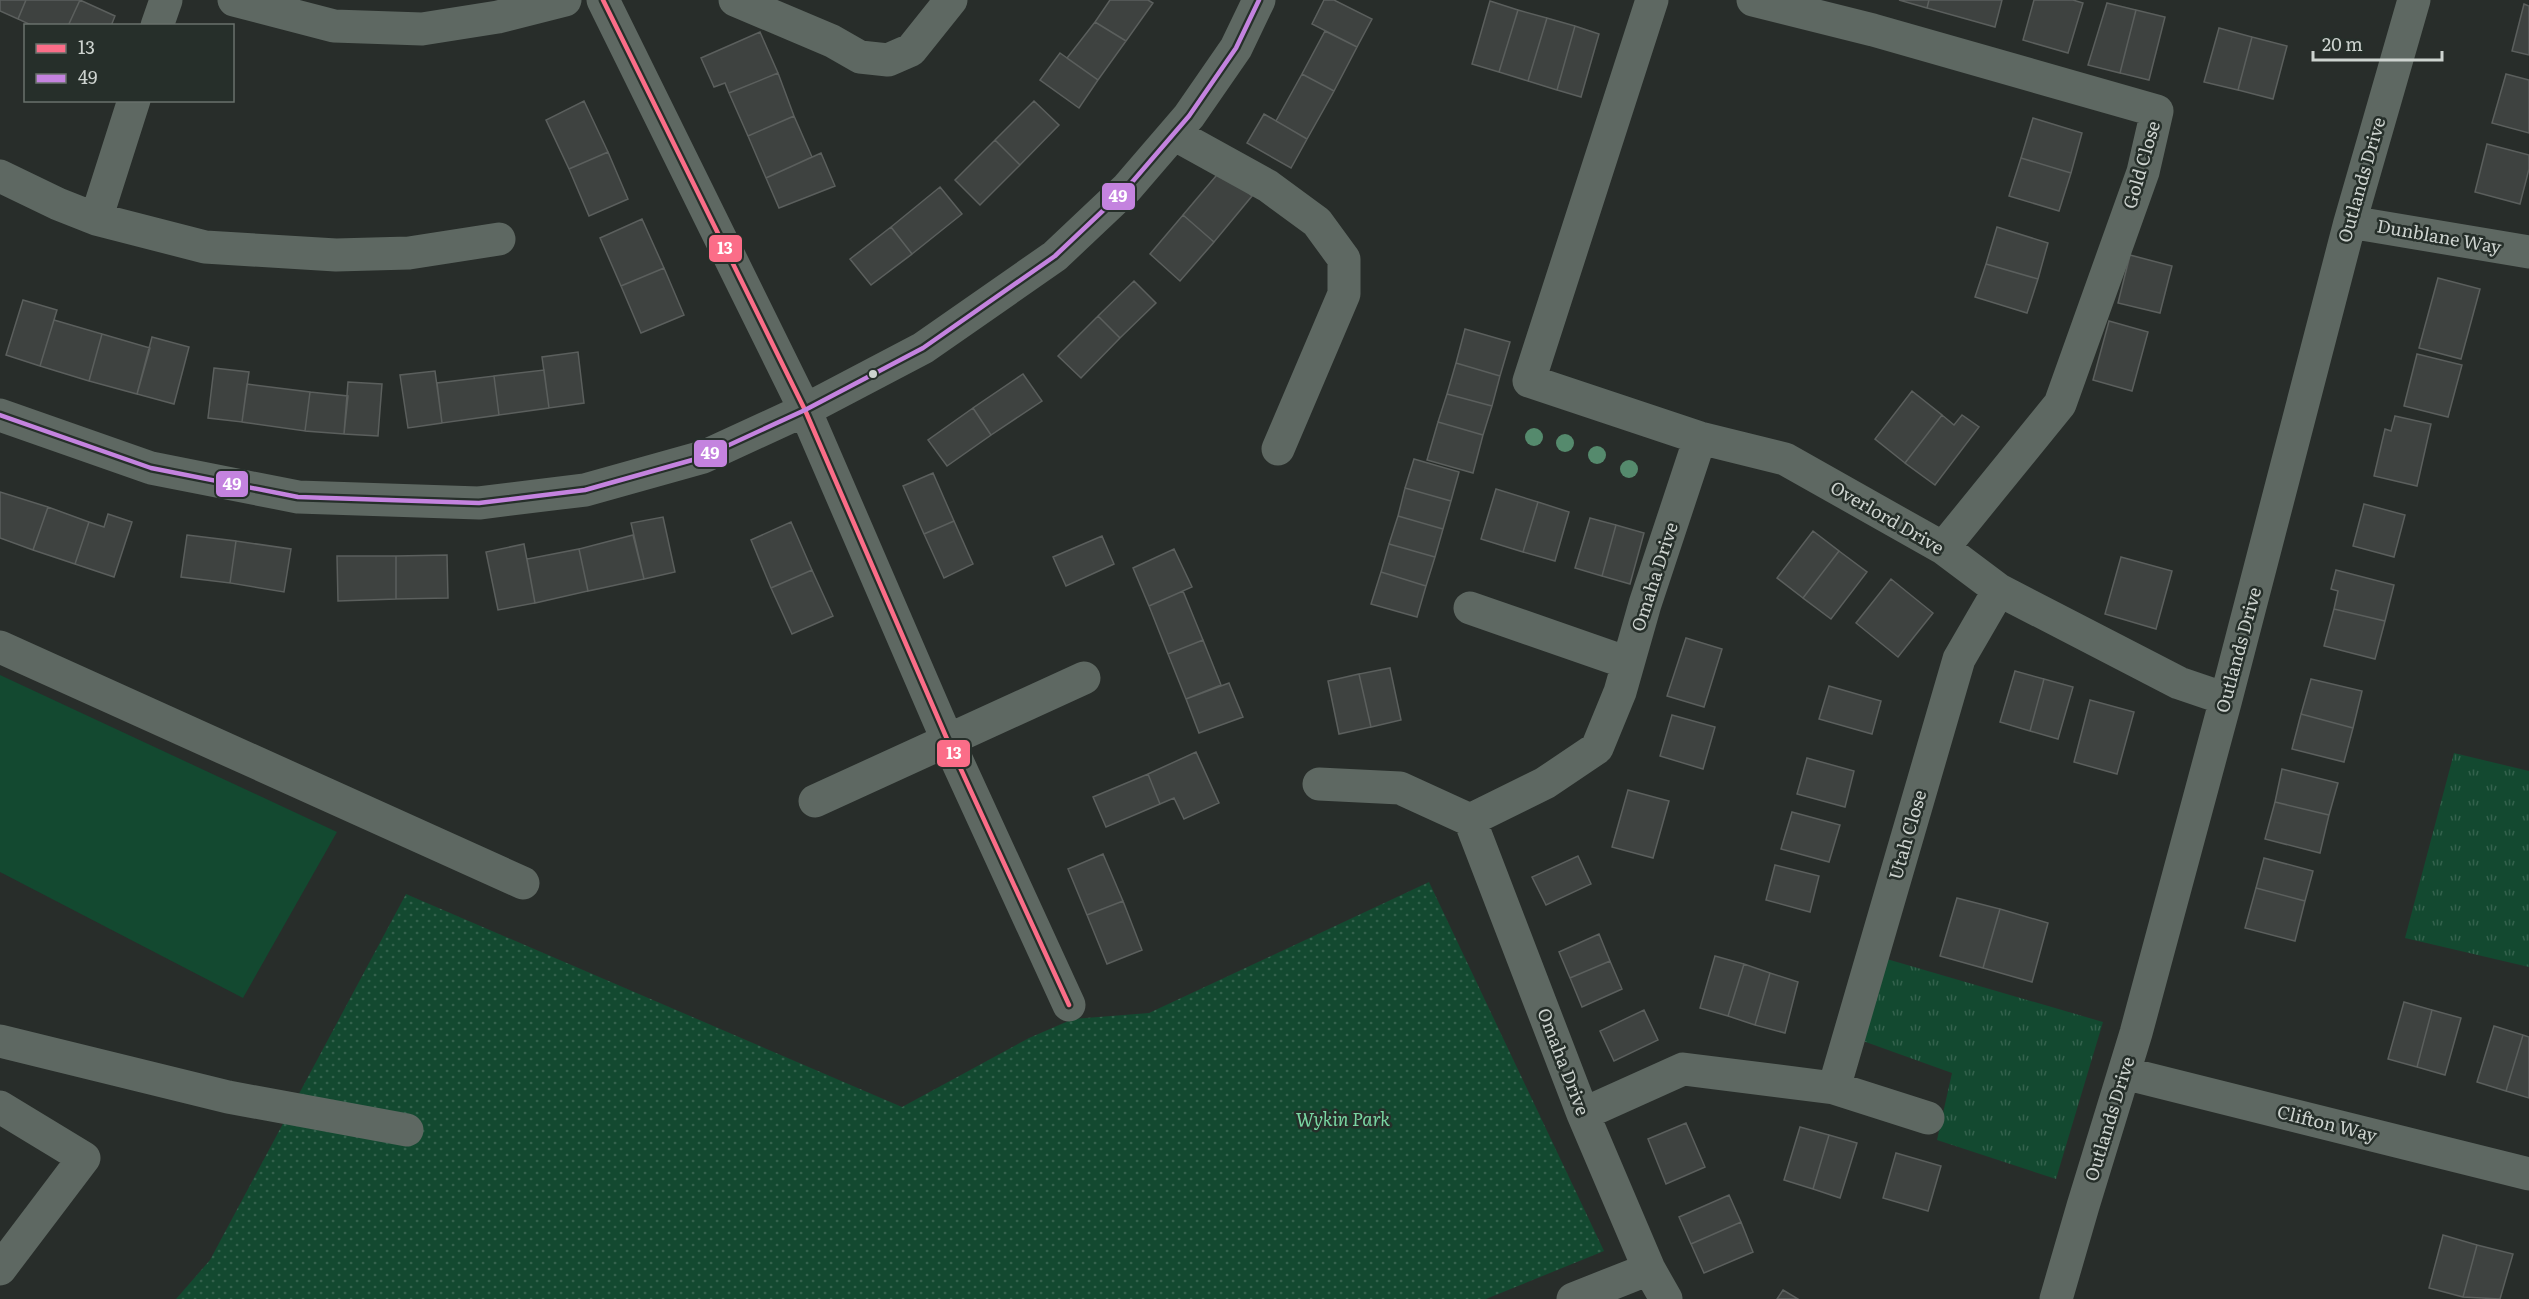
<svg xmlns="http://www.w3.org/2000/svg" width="2529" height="1299" font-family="Literata,serif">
	<defs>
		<pattern id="grass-tufts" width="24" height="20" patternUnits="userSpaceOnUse" patternTransform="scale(1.5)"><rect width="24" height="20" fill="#134930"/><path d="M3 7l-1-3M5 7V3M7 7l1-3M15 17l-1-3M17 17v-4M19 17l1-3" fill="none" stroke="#34624d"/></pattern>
		<pattern id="park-dots" width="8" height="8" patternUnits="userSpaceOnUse" patternTransform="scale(1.5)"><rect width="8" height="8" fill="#134930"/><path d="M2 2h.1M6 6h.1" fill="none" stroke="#34624d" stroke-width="1.8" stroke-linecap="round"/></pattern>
	</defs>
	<rect width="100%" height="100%" fill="#282d2a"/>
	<path fill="url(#grass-tufts)" d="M2454,753L2529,771V967L2405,938Z
		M1873,955L2103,1022L2056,1179L1937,1140L1952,1073L1849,1036Z"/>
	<path fill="url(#park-dots)" d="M1429,882L1604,1251L1486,1299H176L210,1260L406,894L902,1107L1029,1038L1073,1019L1149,1013Z"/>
	<path fill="#134930" d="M0,675L337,832L243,998L0,872Z"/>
	<path fill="#3e4240" stroke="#5b5f5d" stroke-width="1.5" d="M0,0H26L18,19L0,11Z
		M26,0H80L68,26H33L18,19Z
		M80,0L115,16L111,26H68Z
		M1110,0H1148L1153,3L1126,41L1095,22Z
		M1324,0H1334L1372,19L1357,47L1312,24Z
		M1899,0H1929L1927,8Z
		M1929,0H2002L1995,27L1927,8Z
		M2034,0H2073L2083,3L2068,53L2023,40Z
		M1490,1L1518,10L1499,72L1472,64Z
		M2107,3L2136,10L2120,73L2088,65Z
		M2524,4L2529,6V55L2512,51Z
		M1518,10L1547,18L1528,81L1499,72Z
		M2136,10L2165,17L2149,80L2120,73Z
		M1547,18L1575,26L1557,90L1528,81Z
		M1095,22L1126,41L1098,80L1067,58Z
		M1575,26L1599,34L1581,97L1557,90Z
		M2219,28L2252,37L2238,90L2204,82Z
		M1325,31L1357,47L1334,91L1302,74Z
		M760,32L778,73L729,93L725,83L714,87L701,58Z
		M2252,37L2287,46L2273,99L2238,90Z
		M1060,53L1098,80L1079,108L1040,80Z
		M778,73L794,116L748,136L729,93Z
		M1302,74L1334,91L1307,139L1276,121Z
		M2506,74L2529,80V133L2492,123Z
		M584,101L608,152L569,169L546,120Z
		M1034,101L1059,125L1020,165L995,140Z
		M1264,114L1307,139L1291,168L1247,143Z
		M794,116L812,157L766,178L748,136Z
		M2033,118L2082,133L2071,173L2021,158Z
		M995,140L1020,165L980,205L955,180Z
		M2487,144L2529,155V169L2520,204L2475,192Z
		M608,152L628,199L589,216L569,169Z
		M821,153L835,186L779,208L766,178Z
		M2021,158L2071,173L2059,211L2009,196Z
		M1221,170L1252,196L1214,242L1183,215Z
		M940,187L962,214L912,254L891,227Z
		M1183,215L1214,242L1180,281L1150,254Z
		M642,219L664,268L621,286L600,238Z
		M891,227L912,254L871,285L850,259Z
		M1997,227L2048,243L2038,279L1986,264Z
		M2130,255L2172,266L2160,313L2118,303Z
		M1986,264L2038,279L2027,313L1975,297Z
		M664,268L684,315L641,333L621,286Z
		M2438,278L2480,289L2461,359L2419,348Z
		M1134,281L1156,303L1120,338L1098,316Z
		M23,300L57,310L40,366L6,355Z
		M1098,316L1120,338L1081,378L1058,356Z
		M54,320L102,334L89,381L40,366Z
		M2109,321L2148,332L2132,391L2093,380Z
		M1465,329L1510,342L1500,376L1456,363Z
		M102,334L150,348L137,394L89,381Z
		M152,337L189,347L174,404L137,394Z
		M578,352L584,403L549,408L542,357Z
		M2417,354L2462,365L2448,417L2404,406Z
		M1456,363L1500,376L1492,406L1447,394Z
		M214,368L249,372L242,422L208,418Z
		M544,370L549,408L499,415L494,376Z
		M435,371L442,423L408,428L400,375Z
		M1023,374L1042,401L991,435L973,408Z
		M494,376L499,415L442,423L437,383Z
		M348,382L382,384L378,436L344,434Z
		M247,384L310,392L305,431L242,422Z
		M1912,391L1942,415L1905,463L1875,439Z
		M310,392L348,396L344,434L305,431Z
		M1447,394L1492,406L1483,435L1438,422Z
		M973,408L991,435L947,466L928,440Z
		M1942,415L1954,425L1962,415L1979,427L1935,485L1905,463Z
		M2395,416L2431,424L2417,486L2374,476L2385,429L2391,431Z
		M1438,422L1483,435L1473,473L1427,460Z
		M1414,459L1459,472L1451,501L1405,488Z
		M933,473L954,521L924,534L903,486Z
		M1405,488L1451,501L1443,529L1398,516Z
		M1496,489L1538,502L1523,552L1481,539Z
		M0,492L48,507L33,550L0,538Z
		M1538,502L1569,512L1555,561L1523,552Z
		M2364,504L2405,515L2394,557L2353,546Z
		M48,507L89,522L75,564L33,550Z
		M108,514L132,522L114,577L75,564L89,522L104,527Z
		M1398,516L1443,529L1435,557L1389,544Z
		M663,517L675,572L644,579L631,523Z
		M1590,518L1616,525L1602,576L1575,568Z
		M954,521L973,564L944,578L924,534Z
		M791,522L812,570L771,588L751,540Z
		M1616,525L1644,533L1630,584L1602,576Z
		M1813,531L1839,551L1803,598L1777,578Z
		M187,535L236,541L230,583L181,577Z
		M633,535L644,579L588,591L579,549Z
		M1102,536L1114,564L1066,586L1053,557Z
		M236,541L291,549L284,592L230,583Z
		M524,544L535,603L498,610L486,552Z
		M1389,544L1435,557L1426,586L1381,572Z
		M579,549L588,591L535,603L527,559Z
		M1174,549L1192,587L1149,606L1133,568Z
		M1839,551L1867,572L1831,619L1803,598Z
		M447,555L448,598L396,599V556Z
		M337,556H396V599L338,601Z
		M2121,557L2172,571L2156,629L2105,614Z
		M812,570L833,616L792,634L771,588Z
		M2336,570L2394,585L2385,621L2334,609L2338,591L2331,589Z
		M1381,572L1426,586L1417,617L1371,604Z
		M1891,579L1933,613L1898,657L1856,623Z
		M1183,591L1203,640L1168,654L1149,606Z
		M2334,609L2385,621L2375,659L2324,646Z
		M1686,638L1722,649L1704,707L1667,696Z
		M1203,640L1221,685L1186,699L1168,654Z
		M1390,668L1401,720L1371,727L1359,674Z
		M2015,671L2044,679L2030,731L2000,722Z
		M1359,674L1371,727L1339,734L1328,681Z
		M2044,679L2073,687L2058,739L2030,731Z
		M2311,679L2362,691L2353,728L2301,714Z
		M1229,683L1243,717L1199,733L1186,699Z
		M1829,686L1881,701L1872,734L1819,719Z
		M2090,700L2134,712L2117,774L2074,762Z
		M2301,714L2353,728L2344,762L2292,749Z
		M1672,715L1715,727L1703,769L1660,756Z
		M1196,752L1219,803L1184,819L1174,798L1160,804L1148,774Z
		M1807,758L1854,771L1845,807L1797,794Z
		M2282,769L2338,783L2329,815L2275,802Z
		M1148,774L1160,804L1106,827L1093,797Z
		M1628,790L1669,801L1653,858L1612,847Z
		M2275,802L2329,815L2320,853L2265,839Z
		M1792,812L1840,825L1829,862L1781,849Z
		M1103,854L1123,901L1087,915L1068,869Z
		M1578,856L1591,884L1546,905L1532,877Z
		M2264,858L2313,871L2305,901L2256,888Z
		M1775,865L1819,876L1810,912L1766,900Z
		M2256,888L2305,901L2295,941L2245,928Z
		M1957,898L2000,909L1983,968L1940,956Z
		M1123,901L1142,950L1107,964L1087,915Z
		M2000,909L2048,923L2032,982L1983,968Z
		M1599,934L1610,961L1570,978L1559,952Z
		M1715,956L1744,964L1728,1016L1700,1008Z
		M1610,961L1622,989L1582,1007L1570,978Z
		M1744,964L1770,973L1755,1025L1728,1016Z
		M1770,973L1798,982L1785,1033L1755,1025Z
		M2404,1002L2432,1010L2417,1067L2388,1059Z
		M1644,1010L1658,1040L1614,1061L1600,1031Z
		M2432,1010L2461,1018L2445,1075L2417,1067Z
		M2494,1026L2523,1035L2506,1091L2477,1082Z
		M2523,1035L2529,1037V1098L2506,1091Z
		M1686,1123L1705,1167L1666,1184L1648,1139Z
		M1800,1127L1829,1135L1813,1189L1784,1180Z
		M1829,1135L1857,1143L1840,1198L1813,1189Z
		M1896,1153L1941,1166L1928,1211L1883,1198Z
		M1729,1195L1741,1222L1691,1244L1679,1217Z
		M1741,1222L1753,1252L1704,1273L1691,1244Z
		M2443,1235L2477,1245L2463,1297L2429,1288Z
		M2477,1245L2513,1254L2500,1299L2463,1297Z
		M1783,1290L1798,1299H1777Z"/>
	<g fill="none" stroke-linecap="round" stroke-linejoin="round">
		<path stroke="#5e6862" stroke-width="33" d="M234,0L334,26L422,29L498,17L565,0
			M603,0L805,410L947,739L1069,1005
			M735,0L832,41L860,57L888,60L911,50L951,0
			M1652,0L1529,381L1700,438L1785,459L1943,548L1999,590L2179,683L2226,699
			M1753,0L1873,30L2157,111L2143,172L2060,404L1943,548
			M157,26L166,0
			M1174,134L1268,186L1317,222L1344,259V294L1278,449
			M0,176L58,204L96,219L205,247L336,255L409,253L499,239
			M96,219L134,100
			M2350,222L2529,252
			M0,415L151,468L298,497L479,503L585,490L703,457L805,410L923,348L1055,256L1127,188L1189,116L1236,48L1259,0
			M1470,608L1628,663
			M0,647L523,883
			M1319,784L1400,788L1470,820
			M815,801L1084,678
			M0,1041L228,1097L407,1130
			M2124,1073L2529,1174
			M1834,1088L1959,659L1999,590
			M0,1107L84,1158L0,1269
			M1583,1114L1683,1069L1834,1088L1928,1118
			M1573,1299L1649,1269
			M1666,1299L1649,1269L1583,1114L1470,820L1545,783L1597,748L1620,692L1645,604L1700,438
			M2056,1299L2083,1206L2136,1033L2226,699L2350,222L2414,0"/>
		<g stroke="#262f2a" stroke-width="9">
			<path id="bus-1" d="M603,0L805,410L947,739L1069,1005"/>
		</g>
		<g stroke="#262f2a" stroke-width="9">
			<path id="bus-2" d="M0,415L151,468L298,497L479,503L585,490L703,457L805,410L923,348L1055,256L1127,188L1189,116L1236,48L1259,0"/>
		</g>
		<use href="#bus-1" stroke="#fb6d88" stroke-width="4.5"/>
		<use href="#bus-2" stroke="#c483df" stroke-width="4.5"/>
	</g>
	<g fill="#558a6d">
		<circle cx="1534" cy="437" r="9"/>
		<circle cx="1565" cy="443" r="9"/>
		<circle cx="1597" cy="455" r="9"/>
		<circle cx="1629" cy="469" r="9"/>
	</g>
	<circle fill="#cdd3cf" stroke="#262f2a" stroke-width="2" cx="873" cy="374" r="5"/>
	<g text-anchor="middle" stroke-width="5" stroke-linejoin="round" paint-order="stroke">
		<g font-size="18" fill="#cdd3cf" stroke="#262f2a">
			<text transform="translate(2142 165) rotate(-74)" y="6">Gold Close</text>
			<text transform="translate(2362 180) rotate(-74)" y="6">Outlands Drive</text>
			<text transform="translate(2439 237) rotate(10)" y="6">Dunblane Way</text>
			<text transform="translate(1887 518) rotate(30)" y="6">Overlord Drive</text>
			<text transform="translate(1655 577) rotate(-72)" y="6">Omaha Drive</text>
			<text transform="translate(2239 650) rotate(-75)" y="6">Outlands Drive</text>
			<text transform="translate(1908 835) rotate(-74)" y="6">Utah Close</text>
			<text transform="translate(1563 1062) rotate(69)" y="6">Omaha Drive</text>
			<text transform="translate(2110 1119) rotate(-73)" y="6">Outlands Drive</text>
			<text transform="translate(2327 1124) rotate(14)" y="6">Clifton Way</text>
		</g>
		<g font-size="18" font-style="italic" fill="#7ad7a3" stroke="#262f2a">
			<text x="1343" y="1126">Wykin Park</text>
		</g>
	</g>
	<g stroke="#262f2a" stroke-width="2">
		<rect x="1101" y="182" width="35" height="29" rx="6" fill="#c483df"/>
		<rect x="708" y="234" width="35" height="29" rx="6" fill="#fb6d88"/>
		<rect x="693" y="439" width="35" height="29" rx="6" fill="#c483df"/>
		<rect x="215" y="470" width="34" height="28" rx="6" fill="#c483df"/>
		<rect x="936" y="739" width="35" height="29" rx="6" fill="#fb6d88"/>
	</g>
	<g font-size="16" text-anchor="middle" font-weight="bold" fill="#fff">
		<text x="1118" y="202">49</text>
		<text x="725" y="254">13</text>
		<text x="710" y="459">49</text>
		<text x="232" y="490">49</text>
		<text x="954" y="759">13</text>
	</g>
	<rect x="24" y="24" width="210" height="78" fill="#262f2a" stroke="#69716c" stroke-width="1.5"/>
	<rect x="36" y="44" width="30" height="9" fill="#fb6d88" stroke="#69716c" stroke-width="1.5"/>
	<text x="78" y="54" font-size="18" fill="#cdd3cf">13</text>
	<rect x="36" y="74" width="30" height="9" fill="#c483df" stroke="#69716c" stroke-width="1.5"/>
	<text x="78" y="84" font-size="18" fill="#cdd3cf">49</text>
	<path d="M2313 51v9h129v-9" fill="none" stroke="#cdd3cf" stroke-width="3"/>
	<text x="2322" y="51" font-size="18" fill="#cdd3cf" stroke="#262f2a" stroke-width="4.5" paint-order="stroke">20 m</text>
</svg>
